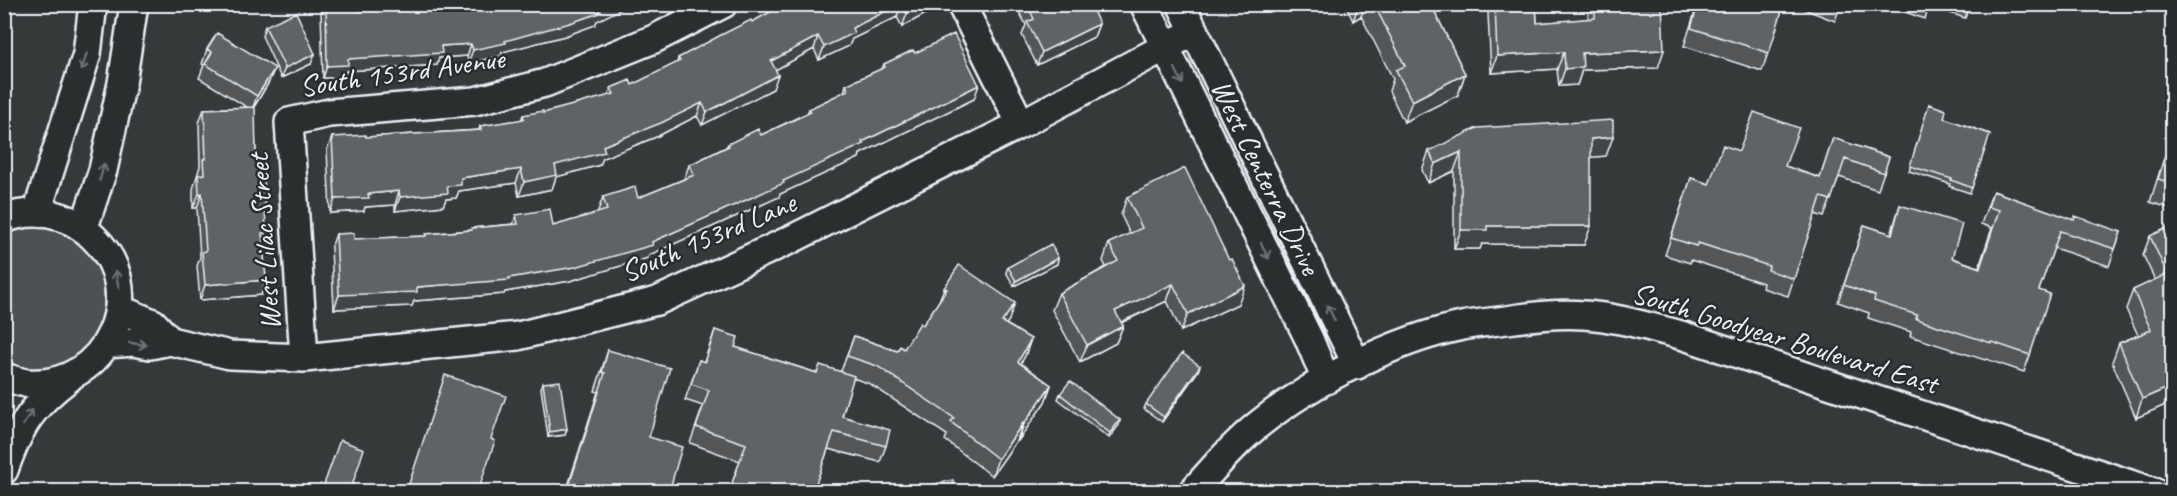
<svg xmlns="http://www.w3.org/2000/svg" width="2177" height="496" font-family="Caveat,sans-serif">
	<rect width="100%" height="100%" fill="#35393a"/>
	<filter id="ink" filterUnits="userSpaceOnUse"><feTurbulence type="fractalNoise" baseFrequency=".0167" numOctaves="2"/><feDisplacementMap in="SourceGraphic" scale="12" xChannelSelector="R" yChannelSelector="G"/><feConvolveMatrix kernelMatrix="1 2 1 2 8 2 1 2 1" color-interpolation-filters="sRGB"/></filter>
	<g filter="url(#ink)">
		<path fill="#4d5152" stroke="#9aa1a5" stroke-width="1.5" d="M12,226C25,226 45,222 57,227C127,257 118,360 40,370C28,371 16,368 5,365V229Z"/>
		<g fill="none" stroke-linecap="round" stroke-linejoin="round">
			<g stroke="#e8f1f8" stroke-width="32">
				<path id="minor" d="M961,4L1021,124
					M1144,4L1309,339L1326,380
					M1181,4L1357,365
					M37,212L87,54L93,4
					M4,219C18,213 35,212 49,214C66,217 81,225 93,237C151,291 107,390 27,383C19,382 12,379 4,377
					M84,227L103,170L122,83L134,4
					M119,309L153,323L170,341
					M107,344L133,342L150,345L170,341L230,355L304,358L518,336L657,301L792,239L1021,124L1195,31
					M304,358L289,122L329,113L475,101L545,83L654,39L723,4
					M4,470C20,425 31,407 69,378
					M1192,492C1214,468 1234,444 1259,424C1313,381 1394,340 1462,326C1477,323 1492,322 1507,320C1533,316 1557,313 1584,315C1617,317 1649,327 1681,335L2154,492"/>
			</g>
			<use href="#minor" stroke="#2a2d2e" stroke-width="27"/>
		</g>
		<path fill="#525557" stroke="#e8f1f8" stroke-width="1.5" d="M324,4H360V11L597,21L595,25L565,36L502,52L501,56L468,63L467,56L439,58L437,65L346,71L344,78H323L321,12Z
			M785,4H934L931,11L902,27L897,17L852,39L849,46L819,60L814,49L775,70L773,89L702,125L697,116L656,137L603,158L600,165L556,177L552,189L519,196L516,183L459,191L456,198L446,199L443,206L395,211V205L365,207L364,211L330,213L327,150L332,137H366L479,130L480,126L521,120L523,115L543,113L608,96L611,88L632,85L677,63L678,58L752,22Z
			M1015,4H1082L1084,9L1099,24L1094,37L1037,65L1022,35L1026,25Z
			M1345,4H1444L1434,10L1465,74L1458,95L1404,122L1389,91L1393,79L1361,16L1353,21Z
			M1491,4H1536L1537,23L1588,19V4H1662L1658,68L1582,70L1577,85L1559,86L1557,69L1491,73L1488,14Z
			M1688,4H1784L1762,71L1684,46L1695,12L1687,9Z
			M1791,4H1841L1835,21Z
			M1871,4H1880L1879,7Z
			M1882,4H1970L1965,18L1929,6L1925,19Z
			M265,26L311,64L281,78L262,36Z
			M207,49L269,82L254,107L256,156L260,173L266,232L263,241L266,280L261,295L200,300L197,266L200,257L197,208H193V189L200,166L199,123L204,109L247,107L199,78L204,65L202,64Z
			M915,53L974,99L860,154L859,158L780,194L779,197L649,255L648,258L570,281L505,292L504,294L414,301L412,306L334,309L331,248L336,234L354,239L425,236L426,234L471,230L472,228L513,224L516,215L553,226L599,213L598,211L603,197L638,198L684,179L689,165L726,147L728,144L761,135L807,113L809,109L844,92L846,85L882,69L884,64Z
			M1929,104L1944,118L1990,134L1970,193L1949,186L1950,184L1909,171Z
			M2172,133V209L2150,202Z
			M1833,138L1889,157L1878,190L1839,177L1824,217L1815,214L1788,296L1762,288L1763,283L1691,260L1690,263L1665,255L1691,178L1709,184L1785,166L1820,178Z
			M1429,151L1606,156L1591,157L1584,245L1482,244L1480,249H1454V171L1428,183L1422,170Z
			M1993,191L2074,220L2121,232L2109,266L2054,248L2039,290L2030,355L2024,372L1986,359L1985,360L1910,336L1911,332L1868,318L1869,313L1838,302L1864,225L1891,234L1900,205L1952,258L1979,267L1992,228L1981,224Z
			M1127,197L1238,304L1181,331L1167,301L1121,323L1123,326L1116,343L1080,362L1052,310L1059,293L1106,267L1103,261L1109,243L1130,234L1121,215Z
			M2172,226V402L2136,418L2112,362L2119,343L2138,335L2126,309L2133,290L2155,280L2143,255L2150,236Z
			M1058,258L1057,264L1014,286L1006,272L1008,267Z
			M944,288L1009,320L1006,324L1031,339L1025,356L1021,363L1051,385L1045,402L1018,441L1017,440L992,476L945,440L947,435L870,384L853,378L842,416L886,446L880,462L828,449L813,492H729L740,461L690,443L703,406L685,400L699,360L704,362L715,330L735,347L817,373L841,371L854,336L897,351L904,349L923,325L939,301Z
			M608,350L649,437L669,492H566L598,392L595,391Z
			M1200,366L1198,371L1162,422L1144,409L1146,404Z
			M543,383L565,435L548,437L541,388Z
			M1060,394L1120,420L1119,425L1109,438L1058,399Z"/>
		<path fill="#424547" stroke="#e8f1f8" stroke-width="1.5" d="M609,4H631L597,21L595,25L565,36L502,52L501,56L468,63L473,50L599,10Z
			M900,4H901L897,17L852,39L849,46L819,60L824,47L852,28Z
			M924,4H934L931,11L902,27L907,14Z
			M1359,4H1366L1361,16L1353,21Z
			M1424,4H1444L1419,18Z
			M1099,24L1094,37L1037,65L1042,52Z
			M818,36L814,49L766,75L771,61Z
			M471,44L467,56L439,58L437,65L346,71L344,78H323L327,66L348,59L441,46Z
			M1664,50L1658,68L1582,70L1577,85L1559,86L1565,69L1582,53Z
			M1564,52L1557,69L1491,73L1497,56Z
			M315,54L311,64L281,78L285,68Z
			M275,68L269,82L252,110L257,96Z
			M1465,74L1458,95L1404,122L1412,101Z
			M778,75L773,89L702,125L707,112Z
			M979,85L974,99L860,154L859,158L780,194L779,197L649,255L648,258L570,281L505,292L504,294L414,301L412,306L334,309L339,295L509,278L652,242L783,181L862,142Z
			M702,103L697,116L656,137L603,158L600,165L556,177L552,189L519,196L524,182L555,165L603,146Z
			M1613,137L1606,156L1584,158L1591,139Z
			M1461,152L1454,171L1428,183L1435,164Z
			M521,169L516,183L459,191L456,198L446,199L443,206L395,211L400,197L447,186L461,178Z
			M399,191L395,205L365,207L364,211L330,213L335,199L368,194Z
			M202,193L197,208H193L199,194Z
			M1487,226H1591L1584,245L1482,244L1480,249H1454L1461,230Z
			M1058,258L1057,264L1014,286L1016,281Z
			M266,280L261,295L200,300L205,285Z
			M1173,284L1167,301L1108,328L1115,311Z
			M1245,286L1238,304L1181,331L1188,314Z
			M1015,303L1009,320L996,340L1002,322Z
			M1123,326L1116,343L1080,362L1087,345Z
			M1031,339L1025,356L1012,379L1018,362Z
			M1200,366L1198,371L1162,422L1164,417Z
			M1051,385L1045,402L1018,441L1024,424Z
			M2172,386V402L2136,418L2142,399Z
			M1120,420L1119,425L1109,438L1110,433Z
			M1023,423L1017,440L992,476L998,459Z
			M567,429L565,435L548,437L550,432Z"/>
		<path fill="#5f6365" stroke="#e8f1f8" stroke-width="1.5" d="M326,4H360V11L440,4H609L599,10L600,13L570,23L505,41L506,43L473,50L471,44L441,46L442,53L348,59V65L327,66Z
			M785,4H900L852,28L854,33L824,47L818,36L771,61L778,75L707,112L702,103L661,123L603,146L605,152L555,165L557,175L524,182L521,169L461,178V185L447,186L448,193L400,197L399,191L368,194L369,198L335,199L332,137L366,135V137L481,130L480,126L524,119L523,115L543,111V113L614,94L611,88L630,80L632,85L680,61L678,58L721,35L751,20L752,22Z
			M902,4H924L907,14Z
			M1027,4H1082L1084,9L1091,6L1099,24L1042,52L1027,22L1034,19Z
			M1374,4H1431L1465,74L1412,101L1396,70L1405,66Z
			M1495,4H1536L1537,23L1595,18V4H1662L1664,50L1582,53L1583,67L1565,69L1564,52L1497,56Z
			M1698,4H1784L1769,53L1691,28Z
			M296,12L315,54L285,68L265,26Z
			M217,33L275,68L257,96L205,64L212,52L207,49Z
			M954,34L979,85L862,142L864,144L783,181L784,183L652,242L653,245L575,267L509,278V280L417,287V292L339,295L336,234L354,233V239L426,236V234L472,230V228L518,224L516,215L550,209L553,226L607,210L603,197L635,187L638,198L694,175L689,165L729,146L728,144L758,129L761,135L811,112L809,109L848,90L846,85L885,67L884,64L913,50L915,53Z
			M1929,104L1946,110L1944,118L1990,134L1972,188L1951,180L1952,179L1910,166Z
			M255,107L256,156H259L260,173H264L266,232L262,233L266,280L205,285L202,252L206,251L202,193L199,194L198,175L204,174L203,159H206L204,109Z
			M1754,112L1799,128L1785,166L1820,178L1833,138L1889,157L1884,173L1845,159L1831,200L1821,197L1794,279L1768,270L1769,266L1698,243L1696,246L1671,238L1691,178L1709,184L1723,145L1739,151Z
			M1613,120V137L1591,139V226H1487V230H1461V152L1435,164L1429,151L1477,128Z
			M2172,135V183L2158,179Z
			M1185,168L1229,260L1232,259L1245,286L1188,314L1173,284L1115,311L1123,326L1087,345L1059,293L1118,261L1109,243L1142,228L1127,197Z
			M1993,191L2074,220L2075,216L2121,232L2115,249L2060,231L2039,290L2050,294L2030,355L1992,342L1991,343L1916,319L1917,315L1874,301L1875,296L1844,285L1864,225L1892,234L1900,205L1962,224L1952,258L1980,268L1999,210L1988,207Z
			M2172,226V386L2142,399L2119,343L2151,330L2133,290L2167,274L2150,236Z
			M1051,244L1058,258L1016,281L1008,267Z
			M959,265L1015,303L1002,322L1031,339L1018,362L1051,385L1024,424L1023,423L998,459L951,422L954,418L877,366L847,356L854,336L897,351L900,346L904,349L920,323L923,325L947,289L944,288Z
			M715,330L738,337L735,347L817,373L820,365L854,376L842,416L890,430L886,446L834,432L813,492H758L732,483L746,444L696,427L709,390L691,384L699,360L705,362Z
			M608,350L670,368L649,437L682,447L669,492H567L605,373L602,372Z
			M1182,353L1200,366L1164,417L1146,404Z
			M445,375L506,396L491,439L495,441L479,488L489,492H410L407,490Z
			M560,381L567,429L550,432L543,383Z
			M1070,381L1120,420L1110,433L1060,394Z
			M340,440L364,449L350,492H325L322,490Z
			M953,480L956,492H923L922,487Z"/>
		<defs><path id="oneway-shaft" d="M-6 0H5M1.5-3L5.5 0L1.5 3" fill="none" stroke-width="1.6" stroke-linecap="round" stroke-linejoin="round" transform="scale(1.5)"/></defs>
		<g stroke="#6c7275">
			<use href="#oneway-shaft" transform="translate(84 62) rotate(107)"/>
			<use href="#oneway-shaft" transform="translate(1179 76) rotate(64)"/>
			<use href="#oneway-shaft" transform="translate(102 172) rotate(-74)"/>
			<use href="#oneway-shaft" transform="translate(1265 251) rotate(64)"/>
			<use href="#oneway-shaft" transform="translate(117 279) rotate(-101)"/>
			<use href="#oneway-shaft" transform="translate(1331 313) rotate(-116)"/>
			<use href="#oneway-shaft" transform="translate(138 344) rotate(8)"/>
			<use href="#oneway-shaft" transform="translate(28 417) rotate(-59)"/>
		</g>
	</g>
	<g text-anchor="middle" stroke-width="5" stroke-linejoin="round" paint-order="stroke">
		<g font-size="30" fill="#e8f1f8" stroke="#2a2d2e">
			<text transform="translate(402 72) rotate(-8)" y="10">South 153rd Avenue</text>
			<text transform="translate(1266 177) rotate(64)" y="10">West Centerra Drive</text>
			<text transform="translate(708 237) rotate(-23)" y="10">South 153rd Lane</text>
			<text transform="translate(264 242) rotate(-94)" y="10">West Lilac Street</text>
			<text transform="translate(1785 338) rotate(17)" y="10">South Goodyear Boulevard East</text>
		</g>
	</g>
	<rect width="2177" height="496" fill="none" stroke="#2a2d2e" stroke-width="24"/>
	<rect x="12" y="12" width="2153" height="472" fill="none" stroke="#e8f1f8" stroke-width="2" filter="url(#ink)"/>
</svg>
